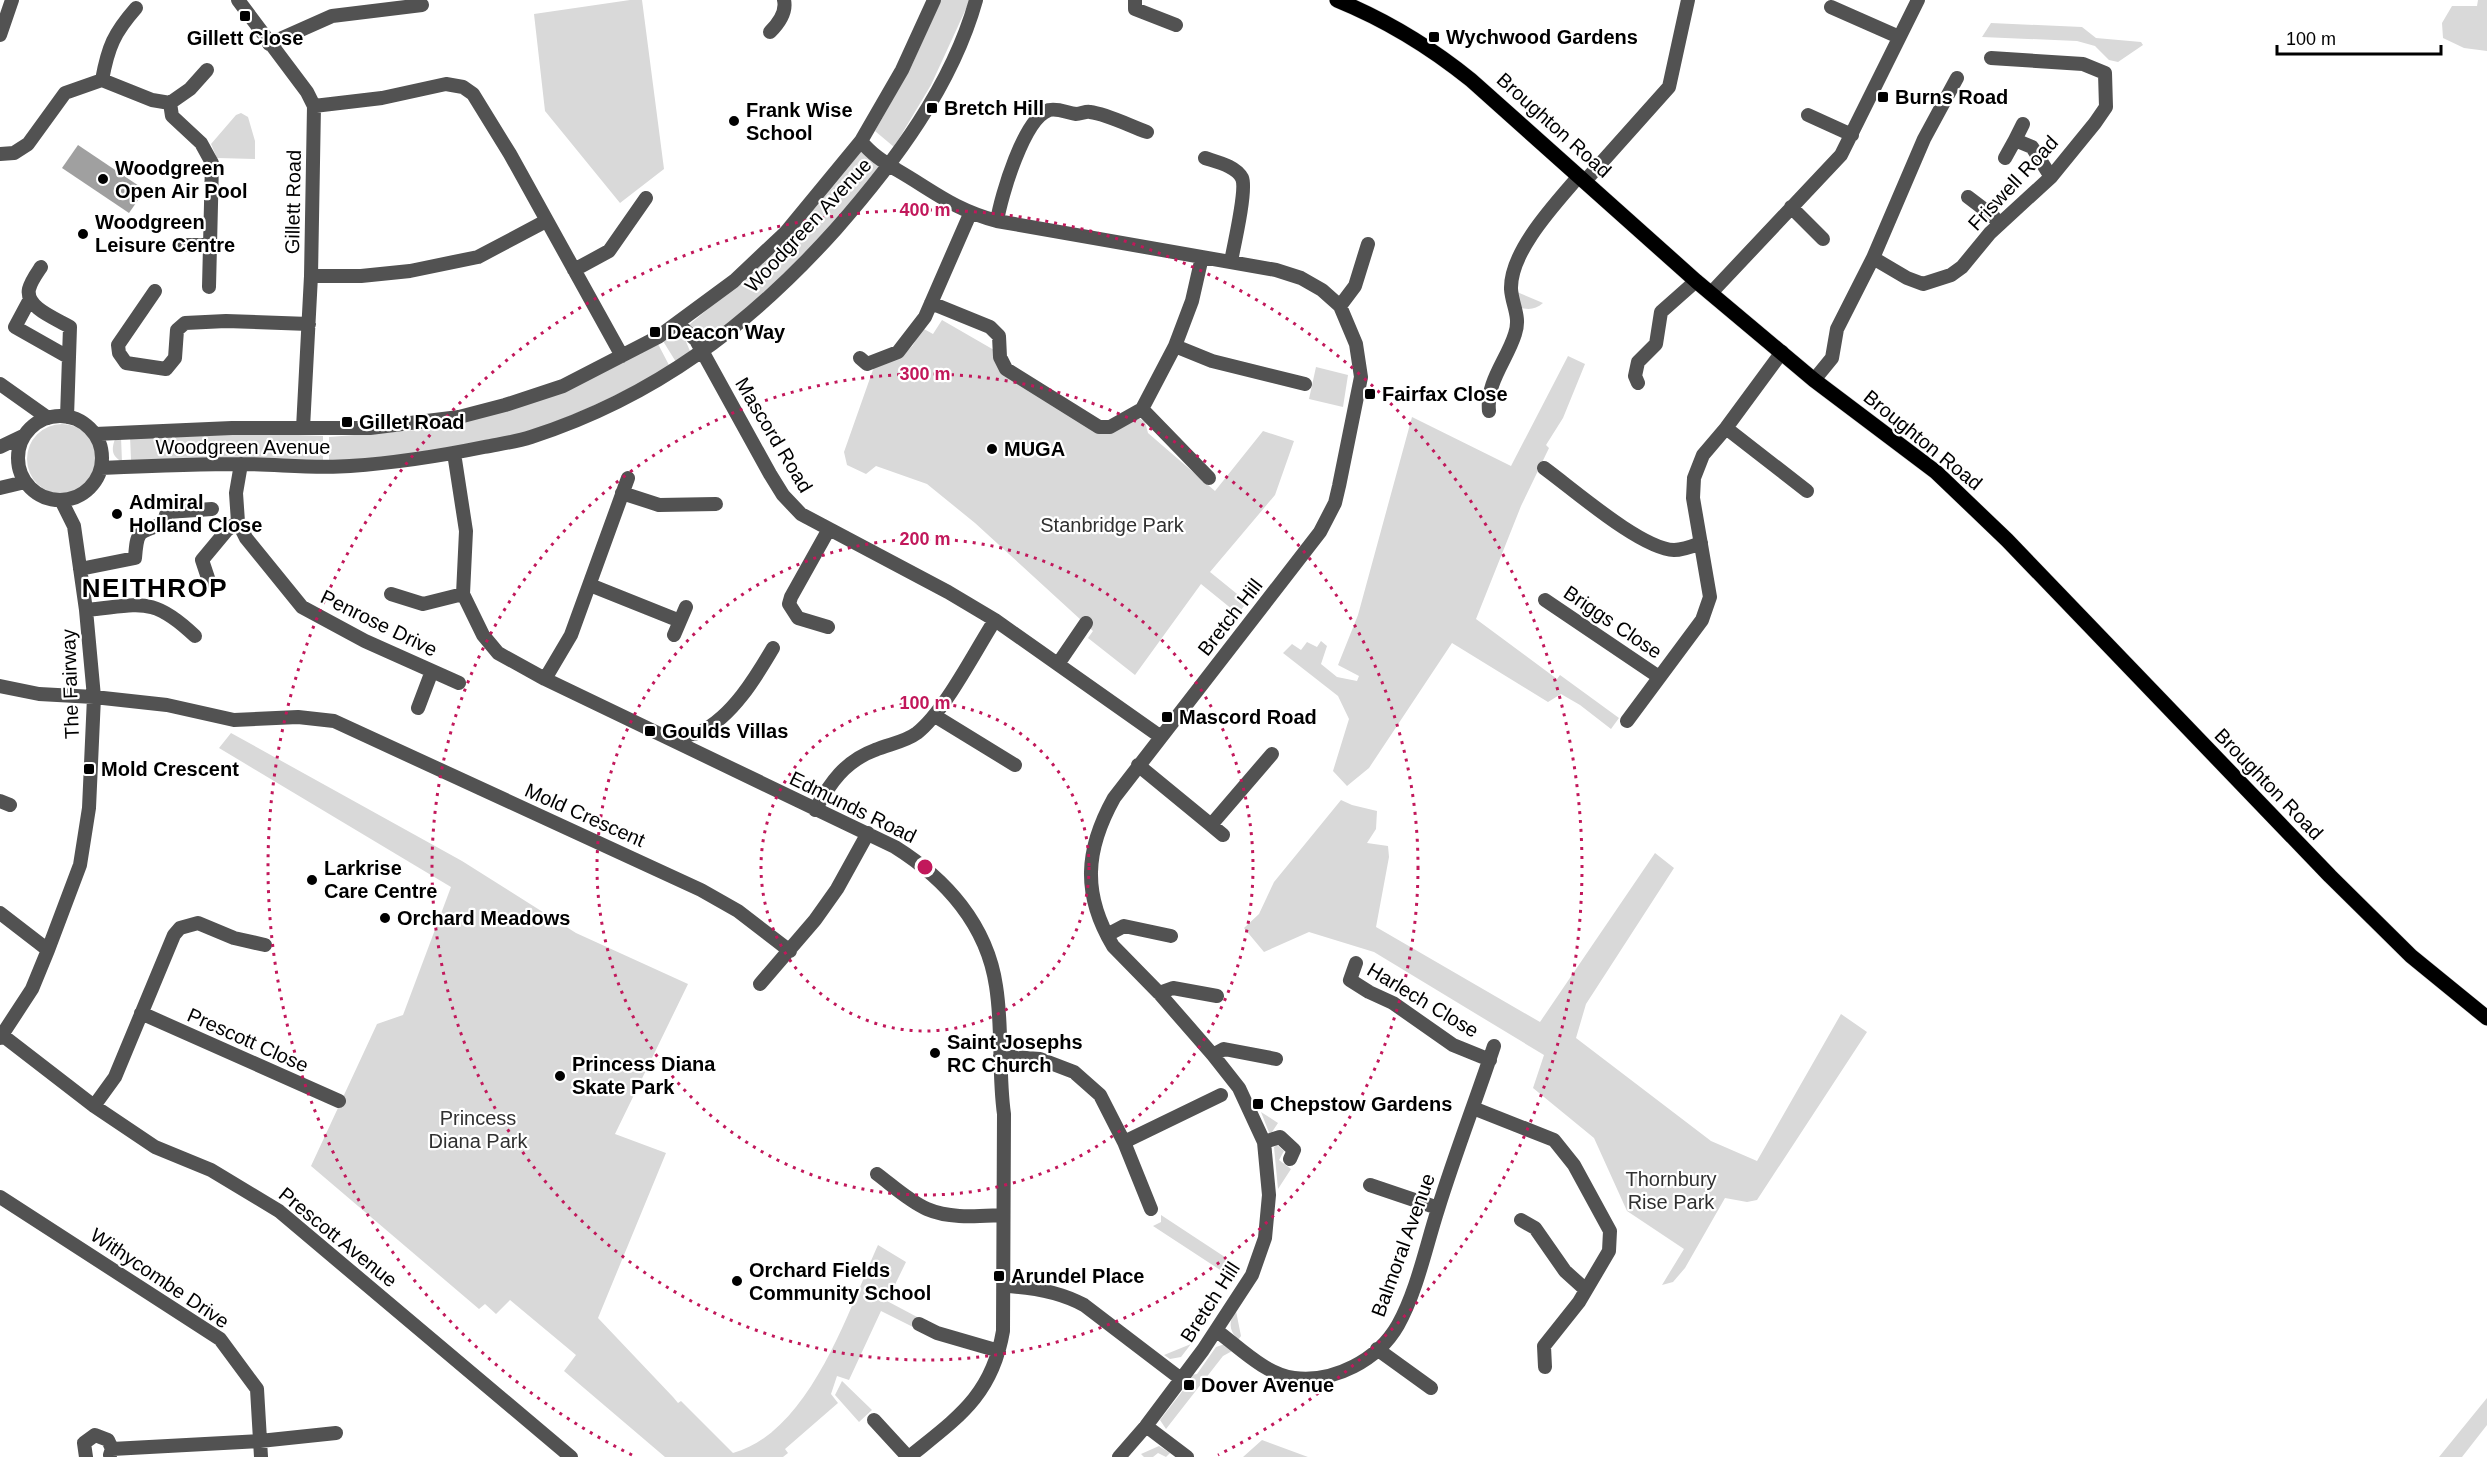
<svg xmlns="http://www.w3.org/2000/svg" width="2487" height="1457" font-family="Helvetica,sans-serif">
	<rect width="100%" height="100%" fill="#fff"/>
	<path fill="#d9d9d9" d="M630,0H642L664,169L620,203L545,111L534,14Z
		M941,0H970L931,85L894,147L875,131L912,65Z
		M2478,0H2487V51L2464,48L2443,38L2442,23L2452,6H2477Z
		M1991,23L2082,27L2096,38L2141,42L2143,45L2118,62L2109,60L2095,46L2077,41L1982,37Z
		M241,113L248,117L255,141V159L217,158L211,144L236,115Z
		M861,149L881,166L870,183L793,270L705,346L689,325C752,272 812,216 861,149Z
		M1517,292L1543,303C1536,309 1530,310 1521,308Z
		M942,320L994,350L995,359L1097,430L1139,418L1145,422L1148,433L1215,491L1263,431L1294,441L1275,495L1210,572L1247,602L1238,614L1201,584L1135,675L1088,638L1093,631L975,523L927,484L876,466L866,474L847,465L844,452L875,364C889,360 904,357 913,345C917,339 918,333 924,329L933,334Z
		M676,335L684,337L690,351L676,362L663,341Z
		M658,344L670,367C602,404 526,440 448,451C409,456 369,458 329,461V437L418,430L456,423L554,395L600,374Z
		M1568,356L1585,364L1563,418L1546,445L1549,448L1521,506L1476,619L1557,679L1560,675L1619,718L1611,729L1580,705L1561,694L1548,702L1452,643L1369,768L1347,786L1333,771L1349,719L1338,696L1283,653L1292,644L1301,650L1307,642L1317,647L1321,641L1327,646L1321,664L1337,677L1357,681L1359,676L1338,665L1358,615L1412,417L1511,466Z
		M1316,367L1348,375L1343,407L1309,399Z
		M27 459a35 35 0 1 1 70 0a35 35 0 1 1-70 0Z
		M221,432L323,436V462L131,460L130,436Z
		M121,437L122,462C112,456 111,450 115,439Z
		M231,733L462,861L576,933L688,984L615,1134L666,1153L598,1318L673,1397L678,1403L681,1401L733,1453C810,1432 848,1311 878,1245L906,1262L887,1301L919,1318V1324L913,1327L881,1311L849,1380L837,1376L831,1394L838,1403L785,1449L788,1453L783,1457H665L564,1371L576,1355L510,1300L496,1314L485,1304L479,1309L311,1166L377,1024L403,1015L451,887L219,748Z
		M1341,800L1352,805L1377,811L1376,829L1367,843L1388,846L1389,857L1376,927L1540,1022L1655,853L1674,868L1586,1004L1576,1038L1711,1141L1757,1161L1841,1014L1867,1032L1757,1200L1747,1202L1725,1198L1685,1268L1673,1282L1662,1285L1684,1249L1627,1211L1594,1138L1533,1088L1544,1055L1374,952L1309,932L1264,952L1244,928L1259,914L1274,882Z
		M1261,1112L1278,1123L1270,1135Z
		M1277,1145L1284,1151L1279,1160L1291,1169L1278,1189L1274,1147Z
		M1161,1215L1240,1267L1234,1279L1153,1226L1161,1222Z
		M1236,1311L1241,1336L1238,1340C1229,1330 1228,1322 1236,1311Z
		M1191,1344L1181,1357L1170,1359L1164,1355Z
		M1225,1344L1234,1350L1223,1356L1166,1429L1160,1420L1184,1389L1186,1382L1191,1375L1197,1374L1216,1347Z
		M842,1381L872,1410L859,1422L835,1395Z
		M2487,1398V1425L2462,1457H2439Z
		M1262,1440L1308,1457H1243Z
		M1159,1446L1170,1453L1166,1457L1158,1453L1153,1457H1144L1141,1454Z"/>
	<path fill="#a0a0a0" d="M78,145L145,190L129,213L62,168Z"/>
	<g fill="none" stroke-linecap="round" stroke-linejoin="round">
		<g stroke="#dbdbdb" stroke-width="16">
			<path id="major" d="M1337,0C1386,20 1429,46 1471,80L1696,281L1814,380L1936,472L2007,540L2330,876L2411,956L2487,1018"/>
		</g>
		<path stroke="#525252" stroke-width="14" d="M238,0L307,92L314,106L311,276L303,428
			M1135,0V9L1176,25
			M1831,7L1899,37
			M770,32C778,24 787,13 784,0
			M0,35L12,0
			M269,44L332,16L422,5
			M102,80C108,47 114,33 136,8
			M170,103L190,89L207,70
			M314,106L382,98L446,84L463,87L473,94L510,154L622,356
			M1808,115L1852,135
			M2023,124L2015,140L2032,147L2051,177
			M861,141C871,154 884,162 897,170C935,192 953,209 997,221L1276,270L1301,278L1322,290L1340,306L1356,344L1361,377L1339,486L1335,503L1320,532L1114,798C1085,850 1082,894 1113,946L1159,993L1213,1055L1239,1088L1264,1142L1269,1195L1265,1238L1252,1275L1203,1350L1146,1426L1119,1457
			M0,154L14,153L28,144L65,93L102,80L152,100L170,103L172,116L201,143L212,163L209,287
			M1205,158C1217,162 1236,166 1242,178C1247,189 1234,246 1231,261
			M2005,158L2015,140
			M1585,181L1669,87L1688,0
			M1968,197L1993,216L1999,224
			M1791,207L1823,239
			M997,221C1001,196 1024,118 1049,110C1059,108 1067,113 1076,114C1081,114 1086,111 1090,112C1107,114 1130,126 1147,132
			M180,245H208
			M1202,257L1192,301L1175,346L1142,409L1209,478
			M1873,258L1924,139L1957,78
			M41,267C37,273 31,281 29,289C25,308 57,319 70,327L67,417
			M574,270L609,251L646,198
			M311,276H361L410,271L478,257L546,221
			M155,291L118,345L119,353L126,363L166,369L175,358L177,330L185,323L226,321L309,324
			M1711,293L1841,155L1918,0
			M30,299L15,327L68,357
			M931,303L990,327L999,336L1000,357L1006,369L1099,427H1110L1142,409
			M1340,306L1355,286L1368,244
			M678,324L696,340L770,474L783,495L801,514L948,592L995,620L1161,737
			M1175,346L1212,361L1305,384
			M860,358L867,364L898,352L925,317L970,214
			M1814,380L1832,358L1837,329L1873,258L1907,278L1923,284L1951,275L1962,267L1990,233L2051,177L2095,123L2106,107L2105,73L2083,64L1991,58
			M1638,383L1635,376L1638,362L1656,344L1661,312L1696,281
			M0,384L48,418
			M1489,411C1486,382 1507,360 1515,334C1521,317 1512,305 1511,289C1510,251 1556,203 1579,176
			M18 458a42 42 0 1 1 84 0a42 42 0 1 1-84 0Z
			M1726,428L1807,491
			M95,434L232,428H370L459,417L505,405L563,386L658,337L734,281L786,232L861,141L902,70L934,0
			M0,447L25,435
			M454,453L466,531L463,594L483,635L498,653L545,679L895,847C946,879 987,925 996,986C1003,1029 998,1072 1004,1114L1003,1331C992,1396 957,1418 909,1457
			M241,464L236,493L238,522L246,538L302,607L365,641L459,683
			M101,468C148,466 195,464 242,464C277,464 314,469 350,466C394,463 440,456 484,447C499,444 516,442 531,437C655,397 750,325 836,229C894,163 952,86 976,0
			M1544,468C1573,489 1641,549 1674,550C1683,550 1693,546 1701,543
			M0,488L25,482
			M622,493L659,505L716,504
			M80,569L135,558C137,532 137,532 163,524L167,512L212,509
			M209,581L202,560L227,530L238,522
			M590,585L680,621
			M391,594L423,604L463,594
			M1545,600L1659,677
			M86,610C141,605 152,595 195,636
			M828,627L798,618L789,604L791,597L829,529
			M674,635L686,607
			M1058,664L1086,623
			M545,679L571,635L628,478
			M0,686L39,694L94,697L167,705L234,720L298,717L334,721L701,890L738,911L790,951
			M418,708L432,671
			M935,716L1015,765
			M1627,721L1702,620L1710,597L1693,498L1694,478L1703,455L1726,428L1782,352
			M667,737C678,736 690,736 700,732C732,717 756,677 773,648
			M1138,765L1211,825L1272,754
			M0,801L10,805
			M815,810C830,783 845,761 875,750C889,744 905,742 917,733C945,711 975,651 995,620
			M1211,825L1223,835
			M0,913L48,950
			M1107,935L1124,926L1171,936
			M1356,963L1350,980L1369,992L1393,1003L1453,1045L1490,1060
			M760,984L815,920L837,889L868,833
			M1159,993L1173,988L1217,996
			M141,1013L339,1101
			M2,1035L94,1106L155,1147L211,1170L279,1211L571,1457
			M0,1038L32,989L48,950L80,865L89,808L94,697L86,610L74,526L61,500
			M1213,1055L1224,1049L1276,1059
			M1000,1056L1040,1059L1074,1072L1100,1095L1124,1142L1151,1209
			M94,1106L115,1077L174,935L180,928L198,923L234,938L265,945
			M1473,1108L1554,1140L1574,1165L1610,1231L1609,1251L1579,1302L1544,1346L1545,1367
			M1124,1142L1221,1095
			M1264,1142L1280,1137L1294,1150L1290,1159
			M877,1174C893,1186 909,1201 927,1209C950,1219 978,1216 1002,1215
			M1370,1185L1438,1208
			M0,1197L220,1339L257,1389L261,1457
			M1521,1220L1535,1228L1565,1271L1586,1290
			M1004,1286C1031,1287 1060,1292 1084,1305L1181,1379
			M919,1324L937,1333L999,1351
			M1217,1331C1240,1348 1265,1374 1294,1378C1334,1383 1378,1360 1398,1325C1417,1291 1426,1246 1438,1209C1455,1154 1476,1100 1494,1046
			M1377,1349L1431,1388
			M874,1420L908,1457
			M1146,1426L1187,1457
			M112,1449L260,1441L336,1433
			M86,1457L84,1443L95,1435L108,1440L112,1449L110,1455"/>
		<use href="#major" stroke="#000" stroke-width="15"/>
	</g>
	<g fill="none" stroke="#c2185b" stroke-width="3" stroke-dasharray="3 6">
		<circle cx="925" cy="867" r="164"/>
		<circle cx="925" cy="867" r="328"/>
		<circle cx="925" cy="867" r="493"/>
		<path d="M632 1455A657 657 0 1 1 1218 1455"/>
	</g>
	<g fill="#000" stroke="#fff" stroke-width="2">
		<rect x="239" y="10" width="12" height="12" rx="3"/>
		<rect x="1428" y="31" width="12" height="12" rx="3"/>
		<rect x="1877" y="91" width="12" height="12" rx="3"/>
		<rect x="926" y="102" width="12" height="12" rx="3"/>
		<circle cx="734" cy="121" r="6"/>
		<circle cx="103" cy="179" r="6"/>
		<circle cx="83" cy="234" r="6"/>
		<rect x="649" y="326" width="12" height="12" rx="3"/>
		<rect x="1364" y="388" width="12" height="12" rx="3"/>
		<rect x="341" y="416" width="12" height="12" rx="3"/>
		<circle cx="992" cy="449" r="6"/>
		<circle cx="117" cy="514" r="6"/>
		<rect x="1161" y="711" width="12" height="12" rx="3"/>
		<rect x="644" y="725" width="12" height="12" rx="3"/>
		<rect x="83" y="763" width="12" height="12" rx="3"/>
		<circle cx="312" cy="880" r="6"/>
		<circle cx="385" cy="918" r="6"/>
		<circle cx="935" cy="1053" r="6"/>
		<circle cx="560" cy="1076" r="6"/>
		<rect x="1252" y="1098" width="12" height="12" rx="3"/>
		<rect x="993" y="1270" width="12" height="12" rx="3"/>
		<circle cx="737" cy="1281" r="6"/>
		<rect x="1183" y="1379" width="12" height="12" rx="3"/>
	</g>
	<g text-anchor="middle" stroke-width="4.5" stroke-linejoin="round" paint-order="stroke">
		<g font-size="20" font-weight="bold" fill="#000" stroke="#fff" text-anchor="start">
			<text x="1446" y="44">Wychwood Gardens</text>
			<text x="245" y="45" text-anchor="middle">Gillett Close</text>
			<text x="1895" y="104">Burns Road</text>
			<text x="944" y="115">Bretch Hill</text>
			<text x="746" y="117">Frank Wise<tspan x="746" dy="23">School</tspan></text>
			<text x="115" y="175">Woodgreen<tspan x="115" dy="23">Open Air Pool</tspan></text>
			<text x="95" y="229">Woodgreen<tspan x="95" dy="23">Leisure Centre</tspan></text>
			<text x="667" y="339">Deacon Way</text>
			<text x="1382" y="401">Fairfax Close</text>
			<text x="359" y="429">Gillet Road</text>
			<text x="1004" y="456">MUGA</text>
			<text x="129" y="509">Admiral<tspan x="129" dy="23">Holland Close</tspan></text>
			<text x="1179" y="724">Mascord Road</text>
			<text x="662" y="738">Goulds Villas</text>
			<text x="101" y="776">Mold Crescent</text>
			<text x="324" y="875">Larkrise<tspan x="324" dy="23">Care Centre</tspan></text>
			<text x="397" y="925">Orchard Meadows</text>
			<text x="947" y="1049">Saint Josephs<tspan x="947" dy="23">RC Church</tspan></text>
			<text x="572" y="1071">Princess Diana<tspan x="572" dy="23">Skate Park</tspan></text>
			<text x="1270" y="1111">Chepstow Gardens</text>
			<text x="749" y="1277">Orchard Fields<tspan x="749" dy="23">Community School</tspan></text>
			<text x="1011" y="1283">Arundel Place</text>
			<text x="1201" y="1392">Dover Avenue</text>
		</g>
		<g font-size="20" fill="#000" stroke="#fff">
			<text transform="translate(1554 125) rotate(42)" y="7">Broughton Road</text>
			<text transform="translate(2013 183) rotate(-47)" y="7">Friswell Road</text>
			<text transform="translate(293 202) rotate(-89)" y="7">Gillett Road</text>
			<text transform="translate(808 225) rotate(-47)" y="7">Woodgreen Avenue</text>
			<text transform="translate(774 435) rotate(59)" y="7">Mascord Road</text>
			<text transform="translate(1923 440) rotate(39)" y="7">Broughton Road</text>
			<text x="243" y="454">Woodgreen Avenue</text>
			<text transform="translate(1230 617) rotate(-52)" y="7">Bretch Hill</text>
			<text transform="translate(1613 622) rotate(34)" y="7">Briggs Close</text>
			<text transform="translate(379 623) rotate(26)" y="7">Penrose Drive</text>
			<text transform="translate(70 684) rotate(-92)" y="7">The Fairway</text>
			<text transform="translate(2269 784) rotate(46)" y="7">Broughton Road</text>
			<text transform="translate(853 807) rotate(26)" y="7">Edmunds Road</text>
			<text transform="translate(585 815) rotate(24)" y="7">Mold Crescent</text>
			<text transform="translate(1423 1000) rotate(31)" y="7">Harlech Close</text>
			<text transform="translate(248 1040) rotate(24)" y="7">Prescott Close</text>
			<text transform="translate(338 1237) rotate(39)" y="7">Prescott Avenue</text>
			<text transform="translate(1403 1245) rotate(-70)" y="7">Balmoral Avenue</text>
			<text transform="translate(160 1278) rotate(34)" y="7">Withycombe Drive</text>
			<text transform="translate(1210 1302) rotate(-57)" y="7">Bretch Hill</text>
		</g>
		<g font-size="20" fill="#303030" stroke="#fff">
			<text x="1112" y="532">Stanbridge Park</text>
			<text x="478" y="1125">Princess<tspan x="478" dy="23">Diana Park</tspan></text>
			<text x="1671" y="1186">Thornbury<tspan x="1671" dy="23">Rise Park</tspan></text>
		</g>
		<g font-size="26" font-weight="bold" letter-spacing="1.5" fill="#000" stroke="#fff">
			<text x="155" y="597">NEITHROP</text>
		</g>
	</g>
	<circle cx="925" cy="867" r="9" fill="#c2185b" stroke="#fff" stroke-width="3"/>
	<g font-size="18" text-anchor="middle" font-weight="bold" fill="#c2185b" stroke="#fff" stroke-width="4.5" stroke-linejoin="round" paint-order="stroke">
		<text x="925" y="216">400 m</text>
		<text x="925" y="380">300 m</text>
		<text x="925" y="545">200 m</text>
		<text x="925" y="709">100 m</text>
	</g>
	<path d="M2277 45v9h164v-9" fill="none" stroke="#000000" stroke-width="3"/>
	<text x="2286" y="45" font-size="18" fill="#000000" stroke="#ffffff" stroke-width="4.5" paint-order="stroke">100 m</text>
</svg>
